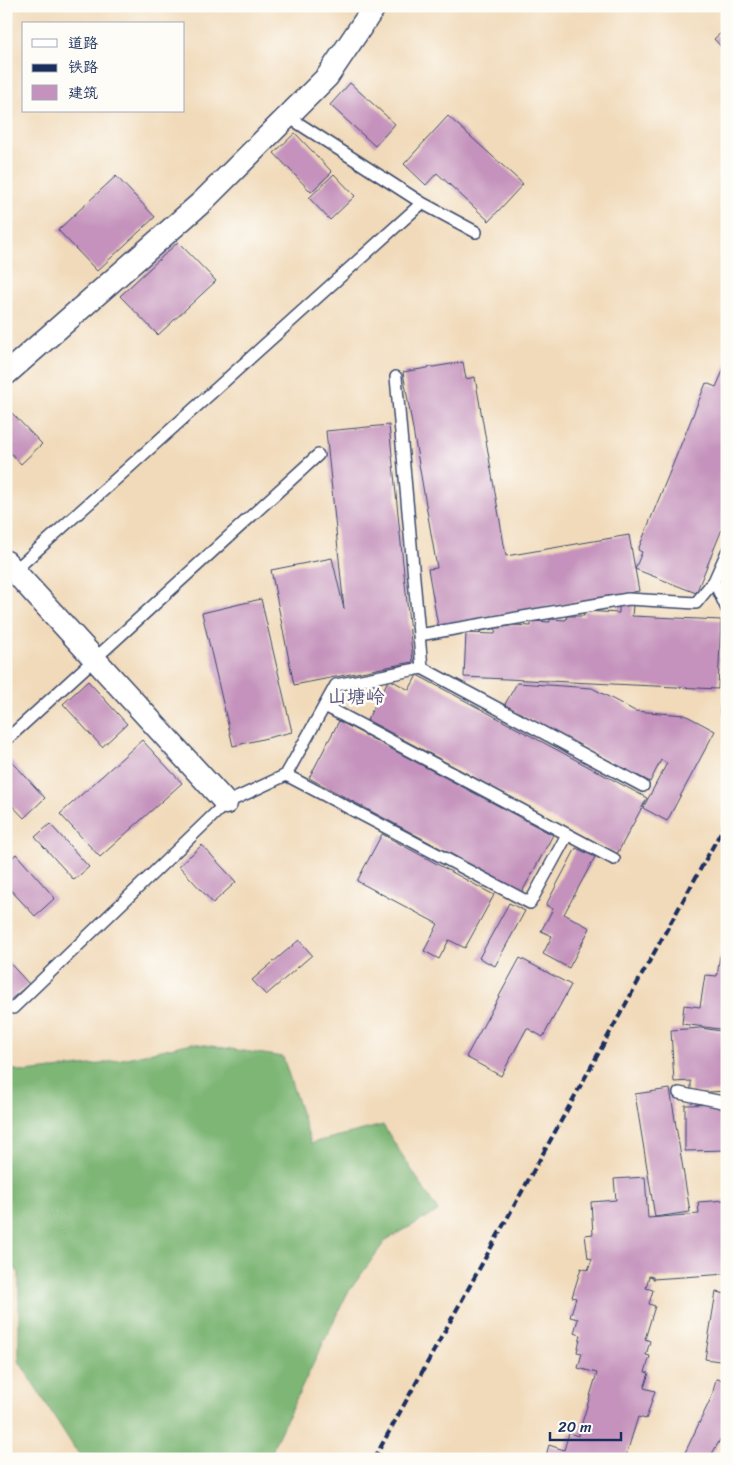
<svg xmlns="http://www.w3.org/2000/svg" width="733" height="1465" font-family="Sriracha,'LXGW WenKai TC',sans-serif">
	<rect width="100%" height="100%" fill="#fdfcf7"/>
	<filter id="ink" filterUnits="userSpaceOnUse"><feTurbulence type="fractalNoise" baseFrequency=".02" numOctaves="2"/><feDisplacementMap in="SourceGraphic" scale="10" xChannelSelector="R" yChannelSelector="G"/><feConvolveMatrix kernelMatrix="1 2 1 2 8 2 1 2 1" color-interpolation-filters="sRGB"/></filter>
	<filter id="wash" filterUnits="userSpaceOnUse"><feTurbulence type="fractalNoise" baseFrequency=".0096" numOctaves="4" result="noise"/><feDisplacementMap in="SourceGraphic" scale="20" xChannelSelector="R" yChannelSelector="G"/><feGaussianBlur stdDeviation="1.12" result="paint"/><feColorMatrix in="noise" values="0 0 0 0 0 0 0 0 0 0 0 0 0 0 0 0 0 1.4 0 .05"/><feComposite in="paint" operator="in"/></filter>
	<g filter="url(#wash)">
		<rect width="100%" height="100%" fill="#f1daba"/>
		<path fill="#7db674" stroke="#4c7269" d="M192,1043L283,1057L311,1143L383,1125L438,1211L386,1240L347,1294L274,1445L271,1459H86L75,1449L19,1361V1273L6,1258V1068L25,1072L100,1064Z"/>
		<g id="blocks">
			<path fill="#c492bc" d="M727,28V53L714,39Z
				M350,83L395,124L375,146L330,105Z
				M448,116L523,184L489,221L437,173L426,185L404,164Z
				M295,133L332,172L311,192L274,153Z
				M334,174L355,196L330,220L309,198Z
				M116,176L155,217L97,271L58,230Z
				M178,242L216,281L158,335L120,296Z
				M463,362L466,379L475,377L506,556L629,535L639,591L438,626L428,569L437,568L403,372Z
				M727,362V517L696,593L635,569L642,552L638,550L706,383L716,387Z
				M6,407L42,444L21,464L6,448Z
				M389,425L413,662L294,685L271,570L332,558L344,609L326,431Z
				M261,599L292,732L233,746L202,613Z
				M619,604L633,605L632,616L721,620L718,689L464,677L466,633L495,634L496,624L531,626V621L550,622V619L566,620L567,616H584V611L619,613Z
				M417,675L647,798L617,854L367,720L389,679L409,690Z
				M88,681L127,724L102,747L63,704Z
				M517,683L592,688L635,711L685,715L715,731L667,821L643,808L667,763L661,760L650,782L504,706Z
				M339,721L553,835L522,892L309,778Z
				M142,740L182,783L100,857L60,814Z
				M6,755L45,798L24,818L6,799Z
				M50,824L89,867L74,880L35,837Z
				M382,834L494,895L465,948L449,940L439,959L424,951L438,924L357,881Z
				M202,845L236,882L213,903L179,866Z
				M576,848L595,857L564,914L590,928L569,968L543,954L552,936L541,931L553,909L546,905Z
				M16,854L55,898L35,916L6,885V863Z
				M509,903L525,911L495,966L479,958Z
				M299,940L312,955L266,995L252,980Z
				M720,956L727,957V1030L682,1024L684,1005L700,1007L705,975L717,976Z
				M520,958L571,985L543,1037L527,1028L501,1076L466,1057Z
				M6,959L29,984L8,1002L6,1000Z
				M701,1028L727,1032V1091L691,1093V1081L674,1082L671,1030Z
				M670,1089L690,1212L655,1217L635,1094Z
				M727,1104V1150L685,1151V1105Z
				M645,1177L648,1218L699,1214L698,1202L727,1200V1274L653,1279V1277L649,1276L646,1288L653,1290L649,1304L655,1306L645,1339L650,1341L646,1355L650,1356L645,1372L649,1373L644,1388L655,1391L646,1419L638,1417L625,1459H545L549,1445L564,1450L569,1433L578,1436L597,1373L578,1368L582,1353L577,1352L581,1335L574,1333L578,1319L570,1317L576,1298L572,1297L581,1268L588,1270L592,1259L588,1258L585,1235L593,1234L591,1202L616,1200L614,1179Z
				M716,1292L727,1294V1362L705,1359Z
				M716,1379L727,1380V1428L709,1459H682L712,1396Z"/>
		</g>
	</g>
	<g filter="url(#ink)">
		<use href="#blocks" fill-opacity="0" stroke="#3b496c" stroke-width="1"/>
		<g fill="none" stroke-linecap="round" stroke-linejoin="round">
			<g stroke="#3b496c" stroke-width="14">
				<path id="service" d="M287,116L422,203L476,232
					M396,377L422,668L643,786
					M727,552L714,581L727,609
					M14,571L422,203
					M419,635L628,599L696,603L714,581
					M325,706L614,859
					M726,711L727,703
					M6,740L318,455
					M286,775L530,903L567,835
					M13,1008L226,803L286,775L336,685L422,668
					M679,1093L727,1103"/>
			</g>
			<g stroke="#3b496c" stroke-width="25">
				<path id="minor" d="M6,374L202,202L327,77L375,6
					M6,562L226,803"/>
			</g>
			<use href="#service" stroke="#fff" stroke-width="11"/>
			<use href="#minor" stroke="#fff" stroke-width="22"/>
			<path stroke="#1b2f5e" stroke-width="4" stroke-dasharray="8 4" stroke-linecap="butt" d="M374,1459L727,821"/>
		</g>
	</g>
	<g text-anchor="middle" stroke-width="5" stroke-linejoin="round" paint-order="stroke">
		<g font-size="19" fill="#56527f" stroke="#fdfcf7">
			<text x="356" y="703">山塘岭</text>
		</g>
	</g>
	<rect width="733" height="1465" fill="none" stroke="#fdfcf7" stroke-width="25"/>
	<rect x="22" y="22" width="162" height="90" fill="#fdfcf7" stroke="#a3aaba"/>
	<rect x="32" y="39" width="25" height="8" fill="#ffffff" stroke="#a3aaba"/>
	<text x="68" y="48" font-size="15" fill="#1b2f5e">道路</text>
	<rect x="32" y="64" width="25" height="8" fill="#1b2f5e" stroke="#a3aaba"/>
	<text x="68" y="72" font-size="15" fill="#1b2f5e">铁路</text>
	<rect x="32" y="85" width="25" height="15" fill="#c492bc" stroke="#a3aaba"/>
	<text x="68" y="98" font-size="15" fill="#1b2f5e">建筑</text>
	<path d="M550 1432v8h71v-8" fill="none" stroke="#1b2f5e" stroke-width="2.5"/>
	<text x="558" y="1432" font-size="15" fill="#1b2f5e" stroke="#fdfcf7" stroke-width="4" paint-order="stroke">20 m</text>
</svg>
